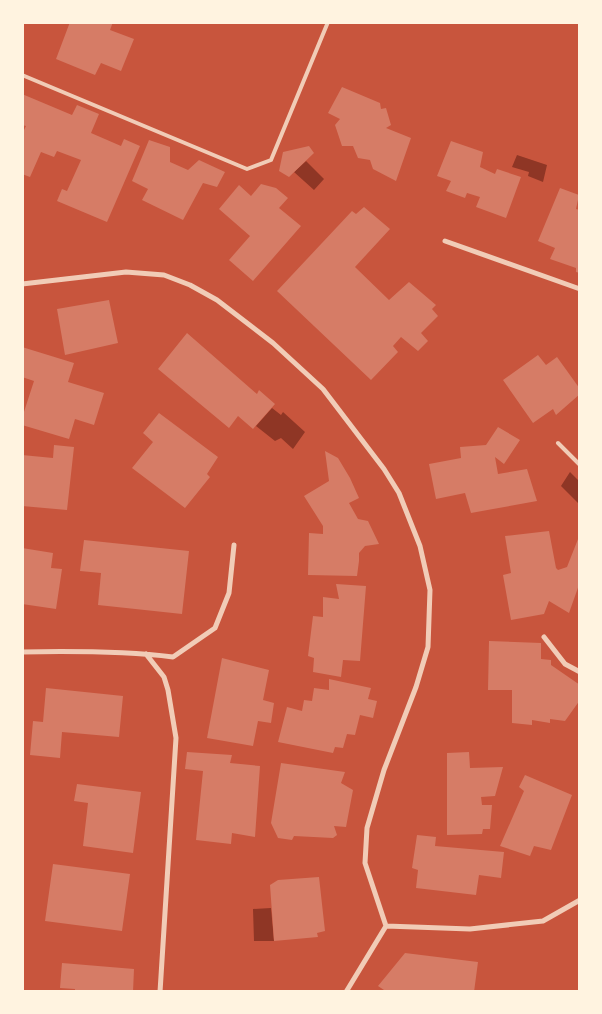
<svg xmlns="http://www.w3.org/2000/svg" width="602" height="1014" font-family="Manrope,sans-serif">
	<rect width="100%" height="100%" fill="#c8553d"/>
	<path fill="#8f3625" d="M517,155L547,165L543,182L528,176L529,172L512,167Z
		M306,161L324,179L314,190L294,172Z
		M272,408L281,415L283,412L305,432L293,449L281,438L275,441L256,426Z
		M570,472L579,481V504L561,486Z
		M271,908L274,941H254L253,909Z"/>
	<path fill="#d67c66" d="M70,22H113L110,30L134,39L121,71L101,63L95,75L56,59Z
		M342,87L380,103L381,109L386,108L391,125L386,128L411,138L396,181L373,169L370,160L358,158L353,146H342L335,125L340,119L328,113Z
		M22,94L72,115L77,105L99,114L91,133L121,146L124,139L140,146L107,222L57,201L62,189L67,191L81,160L57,151L54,157L41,152L30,177L22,174V134L26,126L22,125Z
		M149,140L170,147V162L188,170L199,160L225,172L217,187L203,183L183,220L142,200L148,189L132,181Z
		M451,141L483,152L480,167L495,174L497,169L521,177L506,218L476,207L480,197L467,193L465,198L446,191L451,181L437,176Z
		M309,146L314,153L289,177L279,171L283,152Z
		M261,184L276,188L288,198L279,208L301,226L253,281L229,260L250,236L219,209L239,185L251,196Z
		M560,188L579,195L576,209L580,210V273L576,272V268L550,259L555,248L538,241Z
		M364,207L390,229L355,267L389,300L409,282L436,305L432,309L438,316L421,333L428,341L418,351L401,337L393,346L398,352L371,380L277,291L352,211L356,214Z
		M109,300L118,343L65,355L57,309Z
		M187,333L257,394L259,390L275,404L253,429L238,416L229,428L158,369Z
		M22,347L74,363L68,382L104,393L94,425L75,419L69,439L22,425V418L34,381L22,377Z
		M538,355L546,365L557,357L580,389V394L556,415L553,409L533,423L503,380Z
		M159,413L218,457L207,474L210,477L185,508L132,468L153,442L143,433Z
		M498,427L520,440L504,464L495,457L498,474L527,469L537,501L471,513L465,493L436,499L429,464L461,458L460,447L486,445Z
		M54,445L74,447L67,510L22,506V455L53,458Z
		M325,451L338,458L350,478L359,498L349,503L358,519L368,521L379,544L365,546L359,553V561L357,576L308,575L309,533L323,534V526L304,496L329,481Z
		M549,531L556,568L558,570L567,567L580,534V582L569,613L549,601L544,614L511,620L503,575L511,573L505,536Z
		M84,540L189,551L182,614L98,605L101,573L80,571Z
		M22,548L53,553L51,568L62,569L56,609L22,604Z
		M336,584L366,586L360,661L343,660L341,677L313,672L314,658L308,656L313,616L323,617V597L339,599Z
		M489,641L541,643V659L551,660V665L580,685V700L565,721L550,719V723L532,720V725L512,723V690H488Z
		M222,658L269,670L263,700L274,703L271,723L258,721L253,746L207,738Z
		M329,679L371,688L368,699L377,701L373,718L360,715L355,735L347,734L343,748L335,747L333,753L278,742L287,707L302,711L304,700L312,701L314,688L329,690Z
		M46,688L123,696L119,737L62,732L60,758L30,755L33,721L43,722Z
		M187,752L232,755L230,763L260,766L255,837L232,833L231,844L196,840L203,771L185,769Z
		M469,752L470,768L503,767L495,796L481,797L482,805H492L490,829H483L482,834L447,835V753Z
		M281,763L345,772L341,783L353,790L346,827L334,826L337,835L333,838L294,836L292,840L278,838L271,823Z
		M525,775L572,795L551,850L534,846L530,856L500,846L524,791L519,787Z
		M77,784L141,792L133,853L83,846L88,803L74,801Z
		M417,835L436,837L435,846L504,852L501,878L479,875L476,895L416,888L418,870L412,868Z
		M53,864L130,874L122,931L45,921Z
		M319,877L325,931L317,933L318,937L274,941L270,885L278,880Z
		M405,953L478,962L474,992H387L378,986Z
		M62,963L134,969L133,992H75V989L60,988Z"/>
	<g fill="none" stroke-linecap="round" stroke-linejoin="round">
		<path stroke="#f1ccb7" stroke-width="4" d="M22,75L247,169L271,160L328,22
			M558,443L580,465"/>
		<path stroke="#f1ccb7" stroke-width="5" d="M445,241L580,289
			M22,284L126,272L164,275L190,285L217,300L273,343L323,389L384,469L399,493L420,546L430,590L428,647L416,687L384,770L367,828L365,863L386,926L470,929L543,921L580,900
			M544,637L565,664L580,672
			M22,652C73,651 123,651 173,657L215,628L229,593L234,545
			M146,654L164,677L168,690L176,738L160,992
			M346,992L386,926"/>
	</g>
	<rect width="602" height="1014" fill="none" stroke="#fff3e0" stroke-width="48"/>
</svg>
